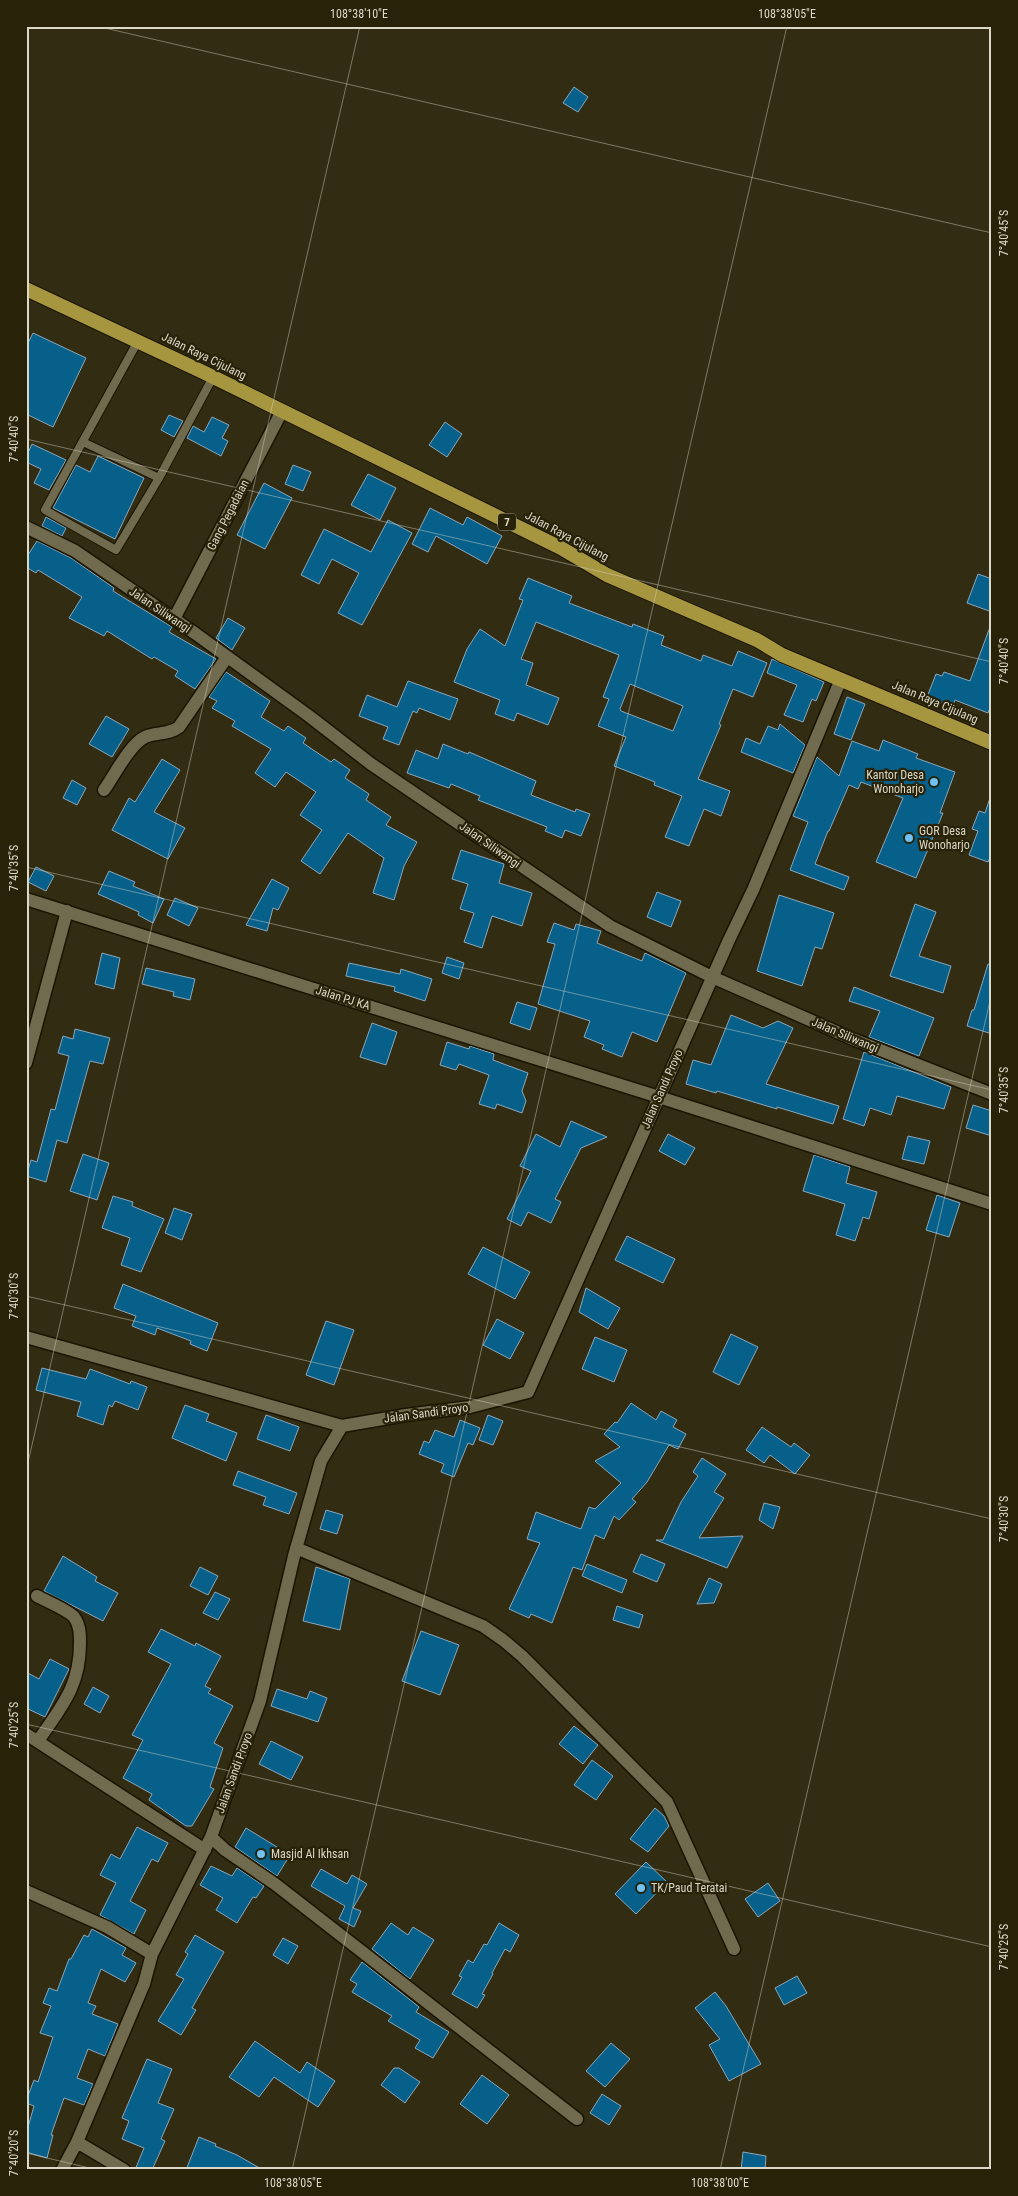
<svg xmlns="http://www.w3.org/2000/svg" width="1018" height="2196" font-family="'Roboto Condensed',sans-serif">
	<rect width="100%" height="100%" fill="#322c13"/>
	<path fill="#06608a" stroke="#8ba7ba" fill-rule="evenodd" d="M574,87L588,97L578,112L563,103Z
		M33,333L86,358L53,427L26,414V347Z
		M169,415L183,421L174,437L161,430Z
		M212,417L229,425L222,438L228,441L221,456L187,438L193,426L204,432Z
		M445,422L462,434L447,457L429,445Z
		M32,444L66,460L49,490L34,483L41,469L26,462V457Z
		M98,456L144,478L115,539L53,508L76,465L90,472Z
		M293,465L311,472L303,491L285,484Z
		M368,474L396,488L380,520L351,505Z
		M264,483L292,498L265,549L237,535Z
		M430,508L463,525L467,517L502,536L487,564L436,536L428,552L412,544Z
		M46,517L66,528L62,536L42,526Z
		M388,520L412,533L362,625L338,613L359,573L332,559L319,584L301,575L324,529L371,552Z
		M37,541L71,558L114,588L113,591L172,627L169,632L216,659L195,689L175,676L178,671L154,657L152,659L107,631L104,636L69,618L82,597L38,570L36,573L26,567V558Z
		M978,574L992,579V612L967,603Z
		M528,578L572,596L569,603L632,627L633,624L664,636L661,645L701,661L703,655L732,666L738,651L767,663L753,697L733,689L719,724L721,725L698,779L730,791L721,816L704,809L689,846L665,837L682,796L654,785L655,782L614,766L626,737L598,726L609,699L603,697L619,655L536,622L521,659L533,663L526,685L559,698L548,725L517,713L514,721L495,714L500,700L454,682L467,649L480,629L505,646L523,600L519,599ZM630,684L683,706L673,731L621,711L620,709Z
		M228,618L245,628L232,650L216,638Z
		M990,627L992,703L988,713L955,700L952,707L927,697L936,674L942,676L944,672L970,681Z
		M772,659L824,682L816,701L812,699L803,722L784,715L797,685L767,673Z
		M226,672L270,701L261,717L284,731L288,726L306,738L303,743L331,762L334,759L350,770L345,778L369,794L366,800L391,817L386,825L417,842L404,866L394,900L373,893L384,858L348,833L320,874L301,861L322,830L300,815L316,792L286,772L275,787L255,773L271,749L232,726L235,721L212,708L217,701L209,697Z
		M408,681L458,699L450,720L419,708L417,713L413,711L399,745L383,739L388,727L359,716L367,695L397,707Z
		M847,697L865,704L851,740L834,734Z
		M106,716L129,729L112,757L89,744Z
		M780,724L805,745L793,773L741,752L746,738L760,744L768,726L778,730Z
		M883,740L918,754L916,758L955,772L940,813H943L916,878L876,862L903,798L861,782L858,789L849,785L829,831H828L815,864L849,877L844,890L790,870L808,822L793,816L817,757L839,776L852,741L879,751Z
		M443,744L468,754L469,752L536,781L531,795L575,812L576,809L590,814L581,836L565,830L562,838L545,831L547,827L478,800L480,796L451,784L449,788L407,773L416,750L438,759Z
		M162,759L180,770L154,812L185,828L168,859L112,830L129,798L135,802Z
		M72,780L86,788L77,805L63,798Z
		M990,798H992V853L988,862L969,855L978,831L972,829L979,811L985,813Z
		M461,850L504,864L499,883L532,893L522,926L492,916L482,948L464,942L474,913L460,909L468,884L452,879Z
		M36,867L54,876L46,891L28,882Z
		M109,871L135,882L133,886L164,899L153,923L138,915L139,912L98,894Z
		M272,879L289,888L278,910L273,908L267,931L246,925Z
		M657,892L681,901L671,927L647,917Z
		M779,895L834,913L822,949L815,947L802,986L757,971Z
		M175,898L198,908L189,926L167,915Z
		M915,904L936,912L919,956L951,966L943,993L890,976Z
		M554,923L574,930L576,924L601,931L597,943L642,961L645,953L686,973L657,1042L632,1032L622,1057L602,1049L604,1045L584,1037L590,1021L538,1004L555,944L547,942Z
		M102,953L120,958L114,989L95,984Z
		M447,957L464,963L459,979L442,973Z
		M349,963L400,974L401,969L432,979L425,1001L394,991L395,987L346,976Z
		M988,964L992,965V1034L967,1026L972,1010H974Z
		M146,968L195,979L190,1000L173,996L174,992L142,984Z
		M854,987L934,1018L919,1056L869,1037L880,1011L849,1001Z
		M517,1002L537,1008L530,1030L510,1023Z
		M731,1015L763,1028L778,1021L793,1028L766,1084L839,1106L833,1124L777,1107V1109L717,1091L716,1093L686,1084L693,1060L711,1065Z
		M372,1023L397,1032L386,1065L360,1057Z
		M75,1029L110,1038L103,1064L90,1061L67,1143L57,1140L46,1182L26,1176L31,1160L37,1162L51,1109L55,1110L69,1056L58,1053L63,1036L73,1039Z
		M447,1042L469,1049L470,1046L494,1054L493,1060L528,1073L522,1091L526,1101L522,1113L497,1104L495,1109L479,1104L489,1075L459,1064L456,1070L440,1065Z
		M864,1052L951,1087L944,1109L897,1096L891,1115L870,1108L864,1126L843,1119Z
		M973,1105L992,1111V1136L966,1128Z
		M571,1121L607,1137L581,1148L555,1199L561,1202L551,1223L528,1212L521,1226L507,1219L531,1171L520,1166L536,1134L560,1147Z
		M668,1134L695,1148L685,1165L659,1151Z
		M908,1136L930,1141L924,1164L902,1159Z
		M83,1154L109,1163L97,1200L70,1191Z
		M814,1155L850,1167L846,1183L877,1192L869,1219L863,1217L855,1241L836,1235L845,1204L803,1191Z
		M937,1195L960,1203L949,1237L926,1230Z
		M113,1196L133,1202L132,1206L164,1219L141,1272L121,1265L130,1238L102,1228Z
		M174,1208L192,1214L182,1240L165,1233Z
		M627,1236L675,1259L663,1283L615,1260Z
		M483,1247L530,1272L515,1299L468,1274Z
		M123,1284L218,1323L207,1351L190,1344L191,1341L157,1328L155,1335L132,1326L136,1316L114,1308Z
		M586,1288L620,1308L608,1329L579,1312Z
		M497,1319L524,1333L510,1359L483,1345Z
		M326,1321L354,1330L334,1385L306,1375Z
		M731,1334L758,1347L739,1385L713,1372Z
		M595,1337L627,1350L614,1382L582,1369Z
		M42,1368L86,1379L90,1369L130,1384L131,1381L147,1387L138,1410L115,1401L112,1407L109,1405L103,1425L77,1416L81,1402L36,1390Z
		M631,1403L656,1420L661,1411L677,1420L673,1427L686,1434L678,1449L669,1445L647,1482L632,1499L636,1502L619,1520L614,1516L604,1539L595,1535L582,1570L573,1567L552,1623L531,1614L529,1618L509,1609L540,1543L527,1539L536,1512L581,1529L589,1507L595,1509L621,1483L595,1461L620,1447L604,1434L615,1422L617,1423Z
		M185,1405L209,1414L206,1421L237,1433L226,1461L172,1438Z
		M266,1415L299,1427L290,1451L257,1439Z
		M488,1415L503,1421L493,1445L479,1440Z
		M460,1420L480,1428L473,1445L468,1443L454,1477L441,1472L444,1464L419,1454L424,1441L429,1443L435,1430L454,1437Z
		M762,1427L791,1447L794,1443L810,1455L795,1474L770,1455L764,1463L746,1450Z
		M702,1458L726,1474L714,1492L724,1498L699,1538L743,1536L727,1568L656,1540H663L681,1502L698,1476L693,1472Z
		M238,1471L297,1493L289,1514L263,1505L266,1497L233,1485Z
		M764,1503L780,1507L773,1529L759,1520Z
		M326,1510L343,1515L337,1534L320,1529Z
		M641,1554L665,1564L657,1582L633,1572Z
		M63,1556L97,1577L95,1581L118,1593L103,1621L44,1591Z
		M587,1564L627,1580L622,1593L582,1576Z
		M200,1567L218,1576L208,1595L190,1586Z
		M316,1567L350,1579L340,1630L303,1621Z
		M709,1578L722,1584L714,1603L697,1604Z
		M215,1592L230,1599L218,1620L203,1613Z
		M617,1606L643,1615L639,1628L613,1620Z
		M161,1629L195,1646L196,1643L221,1656L205,1686L211,1689L208,1693L233,1706L214,1743L223,1748L210,1787L214,1789L192,1826H186L149,1800L152,1794L123,1778L143,1740L132,1735L171,1664L148,1652Z
		M421,1631L459,1645L440,1695L402,1681Z
		M50,1659L69,1669L45,1717L26,1708V1672L39,1679Z
		M93,1687L109,1696L100,1713L84,1704Z
		M277,1689L307,1699L310,1691L327,1698L318,1722L271,1706Z
		M574,1726L598,1745L583,1764L559,1744Z
		M271,1741L303,1757L291,1780L259,1764Z
		M592,1760L613,1776L596,1800L574,1785Z
		M655,1808L664,1816L669,1826L648,1852L630,1839Z
		M137,1827L168,1843L158,1862L152,1859L130,1901L146,1910L134,1934L100,1915L116,1883L100,1875L111,1854L120,1859Z
		M246,1828L290,1855L277,1876L235,1847Z
		M646,1862L667,1882L636,1914L615,1894Z
		M211,1866L232,1876L237,1868L264,1886L256,1898L253,1897L237,1923L216,1910L223,1898L200,1885Z
		M321,1869L347,1884L352,1875L367,1884L353,1908L361,1911L354,1927L339,1919L345,1906L311,1886Z
		M768,1883L780,1901L758,1917L745,1899Z
		M391,1923L408,1935L413,1927L434,1940L410,1979L372,1949Z
		M499,1923L519,1935L510,1952L505,1949L492,1973L493,1974L482,1994L485,1995L477,2008L452,1994L462,1977L459,1976L468,1960L473,1963L484,1944L487,1945Z
		M92,1929L126,1948L122,1955L136,1963L125,1982L101,1969L88,2003L96,2006L92,2014L118,2024L105,2056L88,2049L77,2078L93,2084L84,2105L64,2098L51,2135H53L47,2158L26,2152V2134L34,2106L26,2103V2101L34,2080L38,2082L53,2037L40,2033L51,2006L43,2003L49,1988L57,1991L69,1959H71L84,1935L88,1937Z
		M195,1935L224,1952L192,2008L196,2010L181,2035L158,2021L184,1979L176,1975L188,1954L185,1952Z
		M283,1938L298,1946L288,1964L273,1955Z
		M362,1962L419,2007L416,2012L449,2032L433,2058L415,2048L420,2040L388,2021L392,2016L352,1992L357,1984L350,1980Z
		M797,1976L807,1993L784,2005L775,1988Z
		M715,1992L726,2006L761,2064L729,2081L709,2045L720,2039L695,2008Z
		M255,2041L300,2073L307,2062L335,2081L318,2107L274,2077L259,2097L229,2077Z
		M611,2043L630,2059L605,2087L586,2071Z
		M147,2059L172,2069L158,2103L174,2109L161,2139L165,2141L152,2170H135L144,2148L122,2139L129,2121L122,2118Z
		M394,2068H399L420,2082L405,2103L381,2085Z
		M482,2075L509,2095L487,2124L460,2104Z
		M602,2094L621,2106L609,2125L590,2113Z
		M199,2137L216,2144L215,2146L237,2155L263,2170H186Z
		M743,2152L766,2156L765,2170H741Z"/>
	<g fill="none" stroke-linecap="round" stroke-linejoin="round">
		<g stroke="#1a1400" stroke-width="10">
			<path id="service" d="M138,341L45,510L116,550L159,478
				M83,442L159,478L213,377"/>
		</g>
		<g stroke="#1a1400" stroke-width="15">
			<path id="minor" d="M26,527L75,551L196,634L309,716L371,764L610,926L712,977L855,1040L992,1094
				M174,619L282,411
				M104,790C114,776 130,744 145,737C156,732 169,735 179,727L227,657
				M26,899L659,1097L992,1204
				M26,1063L67,911
				M26,1337L342,1426
				M296,1548L483,1626L503,1640L522,1656L667,1802L734,1949
				M37,1596C46,1601 68,1610 74,1617C80,1625 80,1634 80,1643C80,1687 61,1707 38,1741
				M26,1734L205,1850
				M211,1837L225,1850L275,1884L577,2119
				M26,1891L107,1927L152,1954
				M77,2142L124,2170
				M62,2170L77,2142L144,1984L152,1954L211,1837L260,1701L294,1556L321,1461L342,1426L406,1415L470,1407L528,1392L729,940L753,890L841,679"/>
		</g>
		<g stroke="#1a1400" stroke-width="16">
			<path id="trunk" d="M26,289L205,373L561,548L607,575L757,640L782,655L992,743"/>
		</g>
		<use href="#service" stroke="#706a4e" stroke-width="8"/>
		<use href="#minor" stroke="#706a4e" stroke-width="12"/>
		<use href="#trunk" stroke="#a79640" stroke-width="14"/>
	</g>
	<path fill="none" stroke="#dbd8c8" stroke-width="1" stroke-opacity="0.45" d="M96,26L992,233M26,439L992,662M26,867L992,1090M26,1296L992,1519M26,1471L360,26M26,1724L992,1947M26,2153L98,2170M292,2170L787,26M720,2170L992,992"/>
	<g fill="#70c2f4" stroke="#282208" stroke-width="2">
		<circle cx="934" cy="782" r="5"/>
		<circle cx="909" cy="838" r="5"/>
		<circle cx="261" cy="1854" r="5"/>
		<circle cx="641" cy="1888" r="5"/>
	</g>
	<g text-anchor="middle" stroke-width="4.5" stroke-linejoin="round" paint-order="stroke">
		<rect fill="#282208" stroke="#a5a18e" stroke-width="1" x="498" y="513.5" width="18" height="17" rx="4"/>
		<g font-size="11" font-weight="bold" fill="#dbd8c8">
			<text x="507" y="526">7</text>
		</g>
		<g font-size="12" fill="#dbd8c8" stroke="#282208">
			<text transform="translate(204 356) rotate(26)" y="4">Jalan Raya Cijulang</text>
			<text transform="translate(228 515) rotate(-63)" y="4">Gang Pegadaian</text>
			<text transform="translate(567 536) rotate(28)" y="4">Jalan Raya Cijulang</text>
			<text transform="translate(160 610) rotate(34)" y="4">Jalan Siliwangi</text>
			<text transform="translate(935 702) rotate(23)" y="4">Jalan Raya Cijulang</text>
			<text transform="translate(490 845) rotate(35)" y="4">Jalan Siliwangi</text>
			<text transform="translate(343 998) rotate(17)" y="4">Jalan PJ KA</text>
			<text transform="translate(845 1035) rotate(23)" y="4">Jalan Siliwangi</text>
			<text transform="translate(662 1089) rotate(-66)" y="4">Jalan Sandi Proyo</text>
			<text transform="translate(426 1413) rotate(-8)" y="4">Jalan Sandi Proyo</text>
			<text transform="translate(234 1773) rotate(-70)" y="4">Jalan Sandi Proyo</text>
		</g>
		<g font-size="12" fill="#dbd8c8" stroke="#282208" text-anchor="start">
			<text x="924" y="779" text-anchor="end">Kantor Desa<tspan x="924" dy="14">Wonoharjo</tspan></text>
			<text x="919" y="835">GOR Desa<tspan x="919" dy="14">Wonoharjo</tspan></text>
			<text x="271" y="1858">Masjid Al Ikhsan</text>
			<text x="651" y="1892">TK/Paud Teratai</text>
		</g>
	</g>
	<rect width="1018" height="2196" fill="none" stroke="#282208" stroke-width="55"/>
	<rect x="28" y="28" width="962" height="2140" fill="none" stroke="#dbd8c8" stroke-width="2"/>
	<g font-size="12" text-anchor="middle" fill="#dbd8c8">
		<text x="359" y="18">108°38'10"E</text>
		<text x="787" y="18">108°38'05"E</text>
		<text transform="translate(1004 233) rotate(-90)" y="4">7°40'45"S</text>
		<text transform="translate(14 439) rotate(-90)" y="4">7°40'40"S</text>
		<text transform="translate(1004 661) rotate(-90)" y="4">7°40'40"S</text>
		<text transform="translate(14 868) rotate(-90)" y="4">7°40'35"S</text>
		<text transform="translate(1004 1090) rotate(-90)" y="4">7°40'35"S</text>
		<text transform="translate(14 1296) rotate(-90)" y="4">7°40'30"S</text>
		<text transform="translate(1004 1519) rotate(-90)" y="4">7°40'30"S</text>
		<text transform="translate(14 1725) rotate(-90)" y="4">7°40'25"S</text>
		<text transform="translate(1004 1947) rotate(-90)" y="4">7°40'25"S</text>
		<text transform="translate(14 2153) rotate(-90)" y="4">7°40'20"S</text>
		<text x="293" y="2187">108°38'05"E</text>
		<text x="720" y="2187">108°38'00"E</text>
	</g>
</svg>
